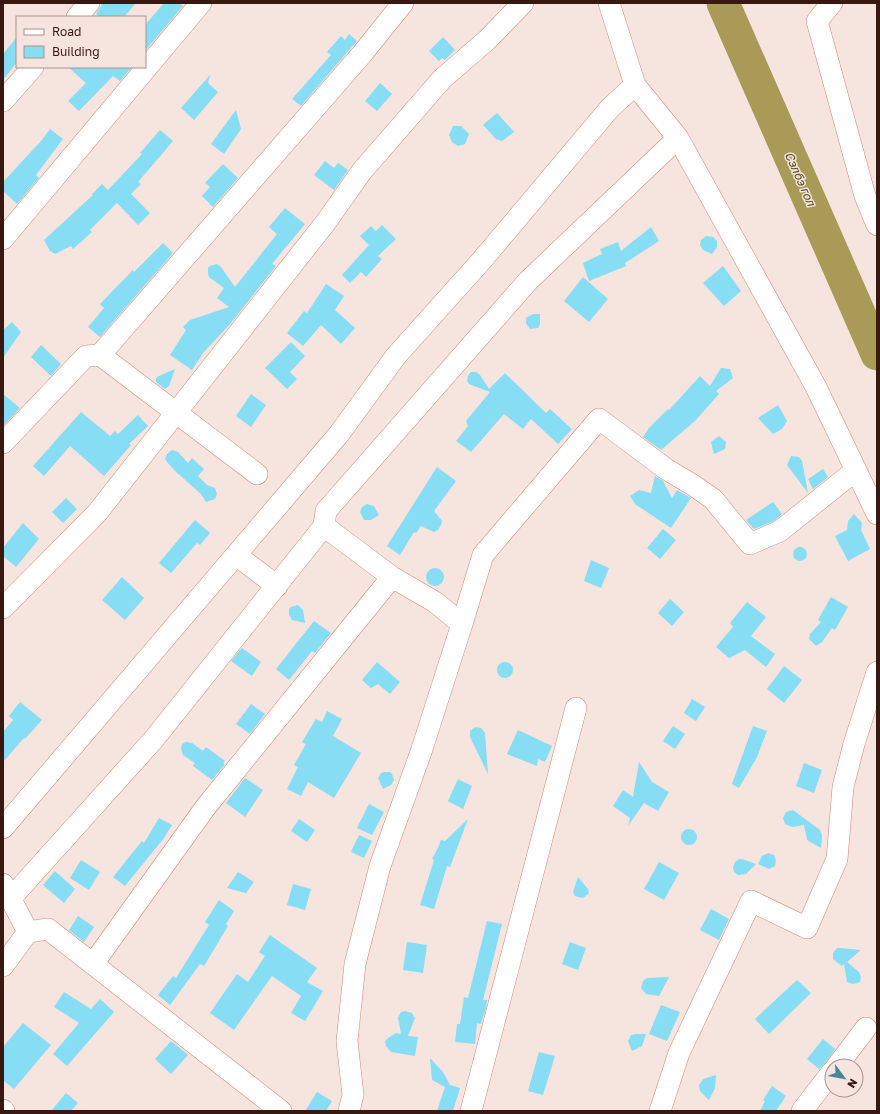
<svg xmlns="http://www.w3.org/2000/svg" width="880" height="1114" font-family="'Golos Text',sans-serif">
	<rect width="100%" height="100%" fill="#f6e4df"/>
	<g fill="none" stroke-linecap="round" stroke-linejoin="round">
		<path stroke="#aa9a58" stroke-width="33" d="M723,3L877,354"/>
	</g>
	<path fill="#87ddf3" d="M101,3H136L124,17H100L96,14L101,6Z
		M164,3H179L183,6L145,51V25Z
		M349,34L357,41L301,106L292,99L331,55L327,52L341,36L345,40Z
		M17,37V62L3,80V54Z
		M443,37L455,50L445,60L442,58L439,61L429,51Z
		M68,67H132L120,81L113,76L79,111L68,101L86,83Z
		M210,75L208,83L218,92L194,120L181,108Z
		M380,83L392,94L377,111L365,101Z
		M236,110L241,129L224,154L211,144Z
		M497,113L514,132L502,141L496,139L483,125Z
		M453,126H461L469,134L465,144L458,146L452,142L449,135Z
		M50,129L63,139L36,175L39,178L17,204L3,191V182L41,141Z
		M160,130L173,141L138,182L141,184L131,194L150,213L138,225L117,203L90,230L92,232L73,249L71,246L55,254L50,251L44,240L93,195L92,194L102,184L108,190L142,154L140,153Z
		M325,161L334,168L338,163L348,170L334,190L314,175Z
		M223,164L238,178L213,207L202,196L210,187L205,183Z
		M285,208L305,224L272,264L276,266L231,323L203,353L192,370L170,355L186,330L183,327L190,320L229,307L217,298L224,288L209,277L208,274V268L210,266L217,264L221,267L235,287L277,234L269,227Z
		M382,225L396,239L378,256L382,259L366,277L361,272L350,283L342,275L369,245L360,236L371,226L376,231Z
		M651,227L659,241L625,263L626,266L589,281L583,263L602,254L600,249L618,242L621,251Z
		M706,236L713,237L717,241V247L712,254L703,250L700,245L701,240Z
		M163,243L173,253L100,337L88,327L104,308L100,304L133,270L134,272Z
		M723,266L741,291L724,306L703,283Z
		M583,277L608,299L589,322L564,301Z
		M326,284L344,296L335,310L355,328L341,344L321,325L303,346L287,333L304,311L307,313Z
		M533,314H540V324L538,328L530,329L526,323V318Z
		M12,322L21,332L3,358V330Z
		M291,342L305,356L290,372L297,379L287,389L265,368Z
		M41,345L61,364L51,376L31,357Z
		M721,368L730,369L733,378L716,391L719,394L695,421L661,450L643,437L649,428L668,409L669,410L700,376L710,386Z
		M175,369L169,386L165,389L156,382V378L159,376Z
		M471,372H476L480,375L489,389L505,373L546,413L550,409L572,429L558,444L531,419L523,429L504,414L471,452L456,441L468,426L466,421L490,392L469,384L467,381L468,376Z
		M3,394L20,408L3,426Z
		M251,394L266,405L251,427L236,416Z
		M778,405L787,421L782,429L773,434L758,418Z
		M81,412L110,436L115,431L118,434L138,415L148,426L129,444L131,445L104,476L70,446L44,476L33,466Z
		M719,436L726,442L725,449L714,454L711,442Z
		M172,450L178,452L188,463L192,458L204,469L198,476L207,485L215,488L217,494L215,499L206,502L201,494L175,471L167,462L165,459L167,454Z
		M791,456L799,457L802,461L808,493L787,465Z
		M437,467L456,481L434,511L442,521L441,525L438,530L434,532L421,526L416,533L414,532L400,555L387,546Z
		M823,469L828,477L813,489L808,479Z
		M655,476L663,481L672,498L677,490L691,498L671,528L635,504L630,496L639,490L651,493Z
		M66,498L77,509L63,523L52,512Z
		M773,502L782,514L774,521L754,529L746,520Z
		M367,504L374,506L379,515L371,520H364L360,512L362,507Z
		M854,514L862,523L861,530L870,549L848,561L835,536L847,530L848,521Z
		M195,520L210,533L200,545L197,543L171,573L159,563Z
		M23,523L39,539L16,567L3,556V548Z
		M663,529L676,540L660,559L647,548Z
		M793 554a7 7 0 1 1 14 0a7 7 0 1 1-14 0Z
		M591,560L609,568L601,588L584,581Z
		M426 577a9 9 0 1 1 18 0a9 9 0 1 1-18 0Z
		M122,577L144,598L125,620L102,600Z
		M831,597L848,607L835,630L832,628L822,642L816,646L809,639L810,634L821,622L818,620Z
		M670,599L684,612L672,626L658,613Z
		M747,602L766,617L751,636L775,654L766,667L745,650L729,658L716,647L733,627L730,623Z
		M298,605L303,610L305,623L292,620L289,615V609L291,607Z
		M314,621L331,633L315,653L312,651L289,680L276,669Z
		M242,648L261,662L252,676L231,661Z
		M497 670a8 8 0 1 1 16 0a8 8 0 1 1-16 0Z
		M377,662L400,682L390,694L378,684L371,688L362,680Z
		M784,666L802,680L784,703L767,689Z
		M692,699L705,707L696,721L684,713Z
		M20,702L42,720L25,739L24,738L3,762V732L13,720L9,716Z
		M251,704L265,714L250,734L236,724Z
		M327,711L342,719L333,736L361,753L334,798L308,782L301,796L287,789L298,767L294,765L306,744L302,742L316,719L322,722Z
		M673,726L685,734L675,749L663,741Z
		M753,726L767,731L757,757L739,788L732,784Z
		M475,727L481,728L485,733L488,774L470,737V731Z
		M518,730L552,746L545,762L538,759L537,766L507,754Z
		M186,742L192,743L203,751L206,747L225,761L223,763L225,764L212,780L193,766L195,763L183,755L181,749L182,744Z
		M639,762L652,782L669,792L658,811L644,803L628,826L630,818L613,806L623,790L633,797Z
		M804,763L822,770L814,793L796,786Z
		M384,772H390L392,774L394,780L391,785L383,789L378,778L381,773Z
		M245,778L263,790L245,817L226,803Z
		M458,779L472,786L463,809L448,801Z
		M369,804L384,812L372,835L357,828Z
		M793,810L820,830L822,835L821,848L807,840L804,825L792,827L785,824L783,818L786,812Z
		M159,818L172,825L164,838L125,886L113,877L142,841L144,843Z
		M299,819L315,830L307,842L291,831Z
		M468,819L450,867L447,866L434,909L420,905L434,860L432,859L438,848L441,840L445,841Z
		M681 837a8 8 0 1 1 16 0a8 8 0 1 1-16 0Z
		M359,835L372,841L364,858L351,852Z
		M768,853L774,855L776,860L775,866L769,869L758,864L762,856Z
		M739,859H742L756,864L746,874L738,875L734,872L733,867L735,862Z
		M81,860L100,872L89,890L70,878Z
		M659,862L679,873L664,900L644,889Z
		M55,871L75,889L64,903L43,885Z
		M238,872L254,882L246,893L227,888Z
		M578,877L588,889L589,893L583,898L575,896L573,892Z
		M293,884L311,889L305,910L287,905Z
		M219,900L234,911L226,924L228,926L204,966L200,964L170,1005L158,995L173,976L176,978L209,925L205,922Z
		M711,909L729,919L719,940L700,930Z
		M78,916L94,927L84,942L69,930Z
		M487,921L502,924L483,1000H487L486,1008L481,1024L477,1023L475,1044L455,1042L457,1024H460L464,997L468,998Z
		M270,935L317,968L307,982L323,991L305,1021L291,1013L301,996L272,976L234,1030L210,1013L237,974L248,982L265,956L259,952Z
		M407,942L427,945L423,973L403,970Z
		M570,942L586,948L578,970L562,964Z
		M837,948H840L861,950L847,962L859,972L861,977L860,982L853,984L847,982L844,964L842,966L833,959V953Z
		M669,977L659,996L646,994L641,988L643,981L647,978Z
		M797,980L811,993L769,1034L755,1019Z
		M64,992L91,1009L100,999L114,1012L67,1066L53,1054L79,1023L54,1007Z
		M661,1005L680,1012L667,1041L649,1034Z
		M405,1011L412,1013L415,1018L408,1036L418,1037L415,1056L391,1052L386,1046L385,1041L388,1038L396,1033L401,1034L398,1018L401,1012Z
		M23,1023L51,1045L14,1089L3,1080V1047Z
		M635,1034H646L642,1046L632,1051L628,1041L631,1035Z
		M823,1039L835,1049L826,1062L819,1069L807,1059Z
		M171,1041L188,1055L171,1074L155,1059Z
		M539,1052L555,1056L543,1095L528,1091Z
		M430,1058L443,1072L450,1085L460,1088L453,1111H437L445,1087L432,1080Z
		M716,1075L715,1088L709,1100L700,1091L699,1085L703,1079Z
		M772,1086L786,1096L776,1111H760L765,1101L763,1100Z
		M317,1092L332,1101L326,1111H305Z
		M66,1093L78,1103L71,1111H51Z"/>
	<g fill="none" stroke-linecap="round" stroke-linejoin="round">
		<g stroke="#d98670" stroke-width="22">
			<path id="street" d="M609,3L635,85L678,138L816,387L877,514
				M832,3L817,21L865,196L877,225
				M77,17L89,3
				M3,101L33,67
				M3,239L201,3
				M100,355L257,474
				M3,443L86,356L100,355L362,54L403,3
				M324,526L392,577L435,602L462,624L421,752L380,866L355,964L347,1041L353,1095L349,1111
				M236,555L277,586
				M3,608L97,513L326,222L362,171L442,79L487,40L523,3
				M462,624L483,555L599,419L666,469L693,485L713,499L750,544L780,531L856,470
				M3,828L339,434L396,356L482,260L610,108L635,85
				M3,884L28,932L3,966
				M11,898L154,739L324,526L326,511L528,281L678,138
				M28,932L48,929L281,1111
				M93,964L205,808L392,577
				M837,1066L866,1028
				M3,1110L4,1111
				M471,1111L576,708
				M660,1111L679,1053L751,901L807,928L837,859L843,787L854,744L877,672
				M802,1111L832,1072"/>
		</g>
		<use href="#street" stroke="#fff" stroke-width="21"/>
	</g>
	<g text-anchor="middle" stroke-width="3" stroke-linejoin="round" paint-order="stroke">
		<g font-size="12" font-style="italic" fill="#574b18" stroke="#f6e4df">
			<text transform="translate(800 179) rotate(66)" y="4">Сэлбэ гол</text>
		</g>
	</g>
	<rect width="880" height="1114" fill="none" stroke="#381810" stroke-width="8"/>
	<rect x="16" y="16" width="130" height="52" fill="#f6e4df" stroke="#aa928c"/>
	<rect x="24" y="29" width="20" height="6" fill="#ffffff" stroke="#aa928c"/>
	<text x="52" y="36" font-size="12" fill="#381810">Road</text>
	<rect x="24" y="46" width="20" height="12" fill="#87ddf3" stroke="#aa928c"/>
	<text x="52" y="56" font-size="12" fill="#381810">Building</text>
	<g transform="translate(844 1078) rotate(122)"><circle r="19" fill="#f6e4df" stroke="#aa928c"/>
	<path d="M0-3L7 15L0 10L-7 15Z" fill="#468899"/>
	<text y="-6" font-size="11" font-weight="bold" text-anchor="middle" fill="#381810">N</text>
	</g>
</svg>
